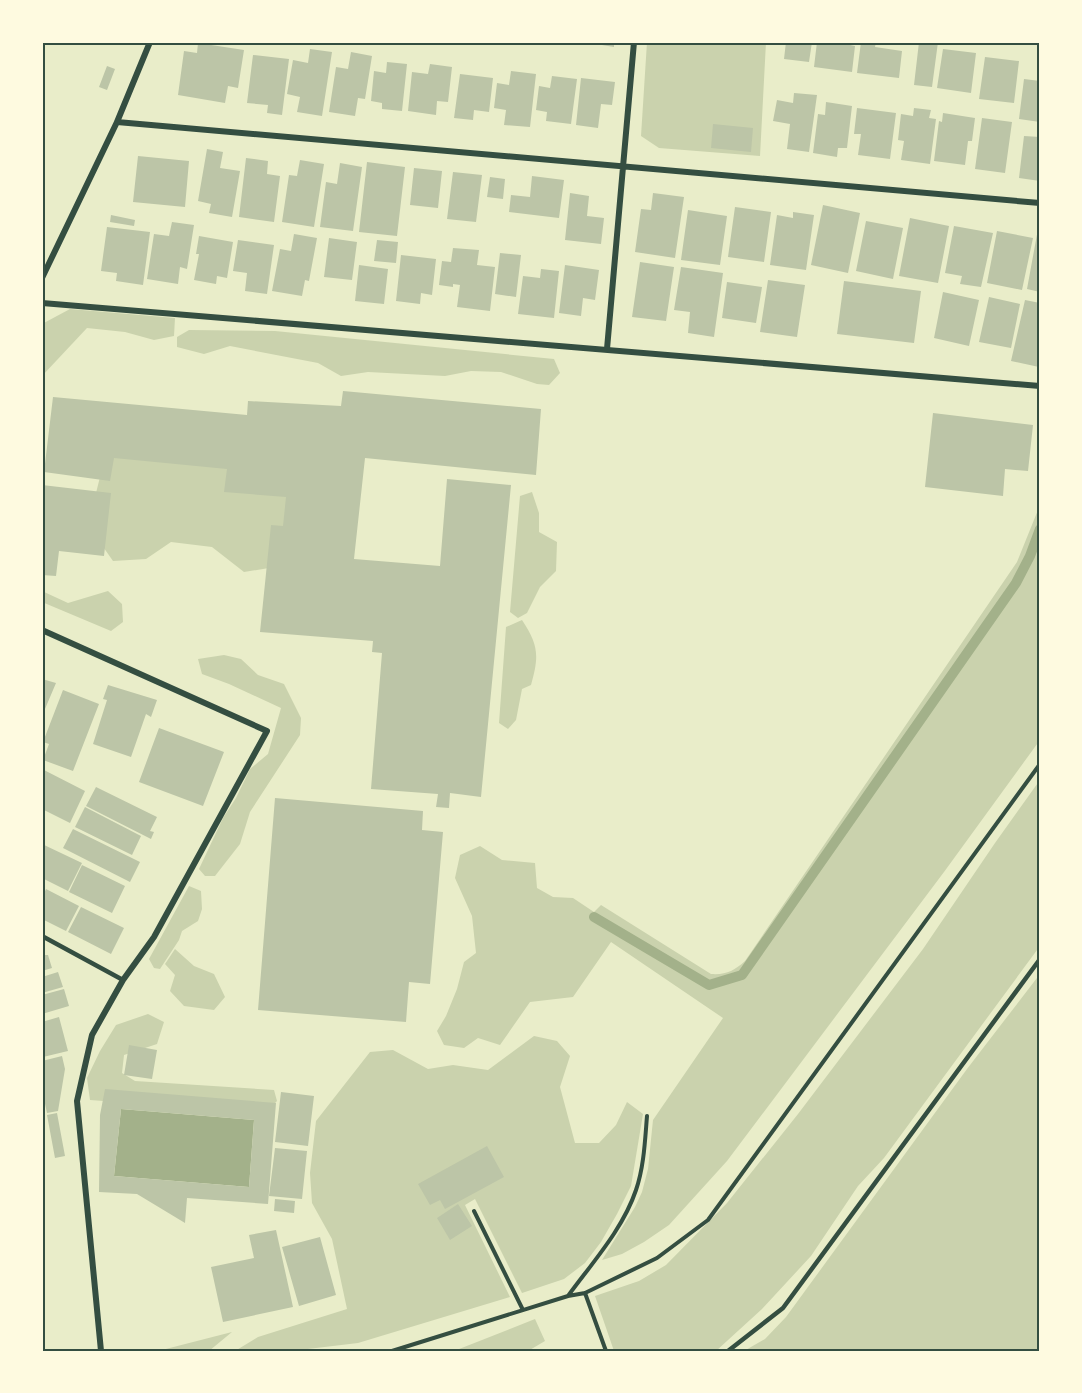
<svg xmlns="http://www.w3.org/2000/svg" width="1082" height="1393" font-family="'Titillium Web',sans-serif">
	<rect width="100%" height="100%" fill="#e9edc9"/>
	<path fill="#cad2ad" d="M647,42H766L760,156L659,148L641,136Z
		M70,309L175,318L174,336L154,340L125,332L87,328L42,376V324Z
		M189,330L275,331L554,359L560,373L549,385L537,384L501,372L471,371L445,376L368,372L341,376L318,363L230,346L204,354L177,347V337Z
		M121,448L232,464L296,497L275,567L244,572L212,547L171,542L146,559L113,561L99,541L94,501L101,473Z
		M532,492L539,513V532L557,542L556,571L540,587L527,613L518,618L510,612L520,496Z
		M1040,505V740L944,872L727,1161L669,1225L644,1242L622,1254L602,1260L635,1207L642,1192L648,1169L653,1120L723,1018L611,942L573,997L530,1002L500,1045L478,1038L464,1048L444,1045L437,1031L446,1016L457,989L464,962L476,953L472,916L455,878L460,855L480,846L502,860L535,863L537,888L553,897L573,898L594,912L601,905L711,974C726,975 734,971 745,961L1017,562Z
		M42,591L68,603L108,591L122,604L123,622L111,631L42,602Z
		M522,620C539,646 539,656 531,685L522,689L516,720L508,729L499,723L506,627Z
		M224,655L241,659L258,675L284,684L301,718L300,735L250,812L240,844L215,876H205L199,869L223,818L236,798L250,769L268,754L281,708L229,684L202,674L198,659Z
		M1040,780V946L884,1158L858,1186L811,1256L762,1309L716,1351H614L595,1296L639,1281L666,1265L727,1203L798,1114L923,949L995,843Z
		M189,886L201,891L202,909L198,921L182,931L179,940L160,969L154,968L149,959Z
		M175,949L194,966L214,974L225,997L214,1010L184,1006L170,991L175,975L165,964Z
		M1040,974V1351H744L765,1339L786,1317L967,1069Z
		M148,1014L164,1022L157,1044L124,1055L122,1073L135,1081L274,1090L277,1101L265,1113L90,1100L87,1078L100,1051L116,1025Z
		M534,1036L557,1041L570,1056L560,1087L575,1143H599L616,1125L627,1102L643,1114L631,1186L617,1214L601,1242L585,1263L564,1279L522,1293L475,1199L465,1205L510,1297L358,1343L291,1351H235L258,1337L347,1309L332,1239L312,1203L310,1173L316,1121L370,1052L393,1050L428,1069L453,1065L488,1070Z
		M535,1319L545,1341L528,1351H454Z
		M232,1332L209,1351H158Z"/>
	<path fill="#a3b18a" d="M121,1109L254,1120L249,1187L114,1176Z"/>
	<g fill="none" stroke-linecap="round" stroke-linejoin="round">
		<path stroke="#a3b18a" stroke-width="10" d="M594,917L709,985L742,975L1016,583L1030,556L1040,529"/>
	</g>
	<path fill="#bcc5a7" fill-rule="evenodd" d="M584,42H614V47Z
		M786,42H812L809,62L784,59Z
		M817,42H836L855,46L852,72L814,67Z
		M861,42H876L875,47L902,51L899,78L857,73Z
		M919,42H938L932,87L914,85Z
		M198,43L244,50L238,88L228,86L225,103L178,95L184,51L197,53Z
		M310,49L332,52L322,116L297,112L300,97L287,94L293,60L308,63Z
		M943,49L976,53L971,93L937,88Z
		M351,52L372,56L365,99L358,98L355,116L329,112L336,67L348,69Z
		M253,55L289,59L282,115L267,113L268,105L247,103Z
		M985,57L1019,61L1014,103L979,99Z
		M387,62L407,64L402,111L382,109V103L371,101L374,71L386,73Z
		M430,64L452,67L448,102L437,101L436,115L408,111L412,72L428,74Z
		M107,66L115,69L107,90L99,87Z
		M511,71L536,74L530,127L504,125L506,110L494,108L497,83L509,85Z
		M460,74L493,78L489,112L474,110L473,120L454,118Z
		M552,76L577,79L571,124L546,121L547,112L536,110L539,86L550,88Z
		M581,78L615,82L612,105L601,104L598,128L576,125Z
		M1024,79L1040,81V122L1019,119Z
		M794,93L817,95L809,152L787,149L790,124L773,121L777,100L793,103Z
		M826,102L852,106L847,148H838L837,157L813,153L818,114L825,115Z
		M857,108L896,113L890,159L858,155L861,134H854Z
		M914,108L931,110L929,118L936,119L930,164L901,160L904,141L898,140L901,114L913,116Z
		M943,113L975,118L972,141H968L965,165L934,161L939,121L942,122Z
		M982,118L1012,122L1005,173L975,169Z
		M713,124L753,128L751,152L711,148Z
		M1024,136L1040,137V181L1019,178Z
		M207,149L223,152L220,168L240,171L232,217L209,213L211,204L198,201Z
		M138,156L189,161L185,207L133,202Z
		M246,158L268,161L267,174L280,176L274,222L239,217Z
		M300,160L324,164L314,227L282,222L289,175L297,176Z
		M367,162L405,167L397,236L359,232Z
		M340,163L362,167L353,231L320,227L326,182L337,184Z
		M414,168L442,171L438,208L410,205Z
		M453,172L482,175L476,222L447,219Z
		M532,176L564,180L559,218L509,212L511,195L530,197Z
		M490,177L505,179L503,199L487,197Z
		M570,193L589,196L587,216L604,218L601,244L565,240Z
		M653,193L684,197L675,258L635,252L641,209L651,210Z
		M823,205L860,213L848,273L811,265Z
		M735,207L771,212L764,262L728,257Z
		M688,210L727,216L720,265L681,260Z
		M793,212L814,215L806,270L770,265L777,215L793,218Z
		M111,215L135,220L134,226L110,222Z
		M910,218L949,226L938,283L899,276Z
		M866,221L903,228L893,279L856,271Z
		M172,222L194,225L187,269L180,267L178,284L147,279L154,234L169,236Z
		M954,226L993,233L981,287L960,284L962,276L945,273Z
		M107,227L150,232L143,285L116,281L117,273L101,271Z
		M1038,229L1040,230V292L1027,289Z
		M997,231L1033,238L1022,290L987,283Z
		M294,234L317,238L309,281L305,280L302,296L272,291L280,249L291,251Z
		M199,236L233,242L227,278L217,276L216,284L194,280L199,254H196Z
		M329,238L357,242L352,280L324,277Z
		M238,240L274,245L267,294L245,291L247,273L233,271Z
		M377,240L398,242L396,263L374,261Z
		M453,248L479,250L477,265L495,267L490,311L457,307L460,285L453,284V287L439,285L442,261L451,262Z
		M500,253L521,255L516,297L495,294Z
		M401,255L436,259L432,295L421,293L420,304L396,301Z
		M640,262L674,267L666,321L632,317Z
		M359,265L388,269L384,304L355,301Z
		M565,265L599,270L595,300L583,298L581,316L559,313Z
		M681,267L723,273L714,337L688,333L690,312L674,310Z
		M541,269L559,271L554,318L518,314L523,276L540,278Z
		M768,280L805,285L797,337L760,332Z
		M844,281L921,291L914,343L837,334Z
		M727,282L762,287L756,323L722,318Z
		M943,292L979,300L969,346L934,338Z
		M989,297L1020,304L1011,348L979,342Z
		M1025,300L1040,303L1039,367L1011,361Z
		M343,391L541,409L536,475L365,458L354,559L440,566L447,479L511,485L481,797L450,793L449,808L436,807L438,794L371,789L382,653L372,652L373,641L260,632L271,525L283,526L286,497L224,492L227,469L114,458L110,481L44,472L53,397L247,415L248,401L341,406Z
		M933,413L1033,425L1028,471L1005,469L1003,496L925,487Z
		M42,485L111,493L104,556L59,551L56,576L42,575Z
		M42,679L56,683L42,716Z
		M108,685L157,700L151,717L146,714L131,757L93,744L107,700L103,699Z
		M63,690L99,704L73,771L43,760L49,744L43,742Z
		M159,728L224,752L203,806L139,782Z
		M42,769L85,791L70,823L42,809Z
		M96,787L157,817L150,831L154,832L151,839L86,806Z
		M275,798L423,811L422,830L443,832L430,984L409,982L406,1022L258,1010Z
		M85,807L141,836L132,855L75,827Z
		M73,829L140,862L130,882L63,848Z
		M42,844L82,863L68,891L42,878Z
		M82,865L125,886L112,913L69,892Z
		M46,889L79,906L66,931L42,919V898Z
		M81,907L124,928L111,954L68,932Z
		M42,955H48L52,968L42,971Z
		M58,972L63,987L42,993V977Z
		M64,989L69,1006L42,1014V995Z
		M59,1017L68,1051L43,1057L42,1022Z
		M129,1045L157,1050L152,1079L124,1075Z
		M62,1056L65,1069L58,1111L47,1113L42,1090V1061Z
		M105,1089L276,1103L268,1204L187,1198L185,1223L137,1194L99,1192L100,1115ZM121,1109L254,1120L249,1187L114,1176Z
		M281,1092L314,1096L308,1146L275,1142Z
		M57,1113L65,1156L55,1158L47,1115Z
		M487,1146L504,1177L445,1209L440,1200L430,1205L418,1184Z
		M275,1148L307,1151L302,1199L269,1196Z
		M275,1199L295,1201L294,1213L274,1211Z
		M458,1204L472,1226L450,1240L437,1218Z
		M276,1230L293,1307L223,1322L211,1267L254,1258L249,1235Z
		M320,1237L336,1295L299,1306L282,1247Z"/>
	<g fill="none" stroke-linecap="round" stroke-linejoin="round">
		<path stroke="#344e41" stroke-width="4" d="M474,1211L523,1310
			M585,1293L606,1351
			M568,1296C592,1263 623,1229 636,1190C644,1167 645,1140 647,1116
			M392,1351L568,1296L585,1293L657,1258L708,1220L1040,764"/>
		<path stroke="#344e41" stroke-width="4.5" d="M42,936L123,980
			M728,1351L783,1308L1040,959"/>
		<path stroke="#344e41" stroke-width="6" d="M117,122L1040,203
			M42,278L117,122L150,42
			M42,303L1040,386
			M607,349L634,42
			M42,630L267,731L154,937L123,980L92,1035L77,1101L101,1351"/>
	</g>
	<rect width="1082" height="1393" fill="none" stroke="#fefae0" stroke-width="87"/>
	<rect x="44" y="44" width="994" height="1306" fill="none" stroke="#344e41" stroke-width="2"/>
</svg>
